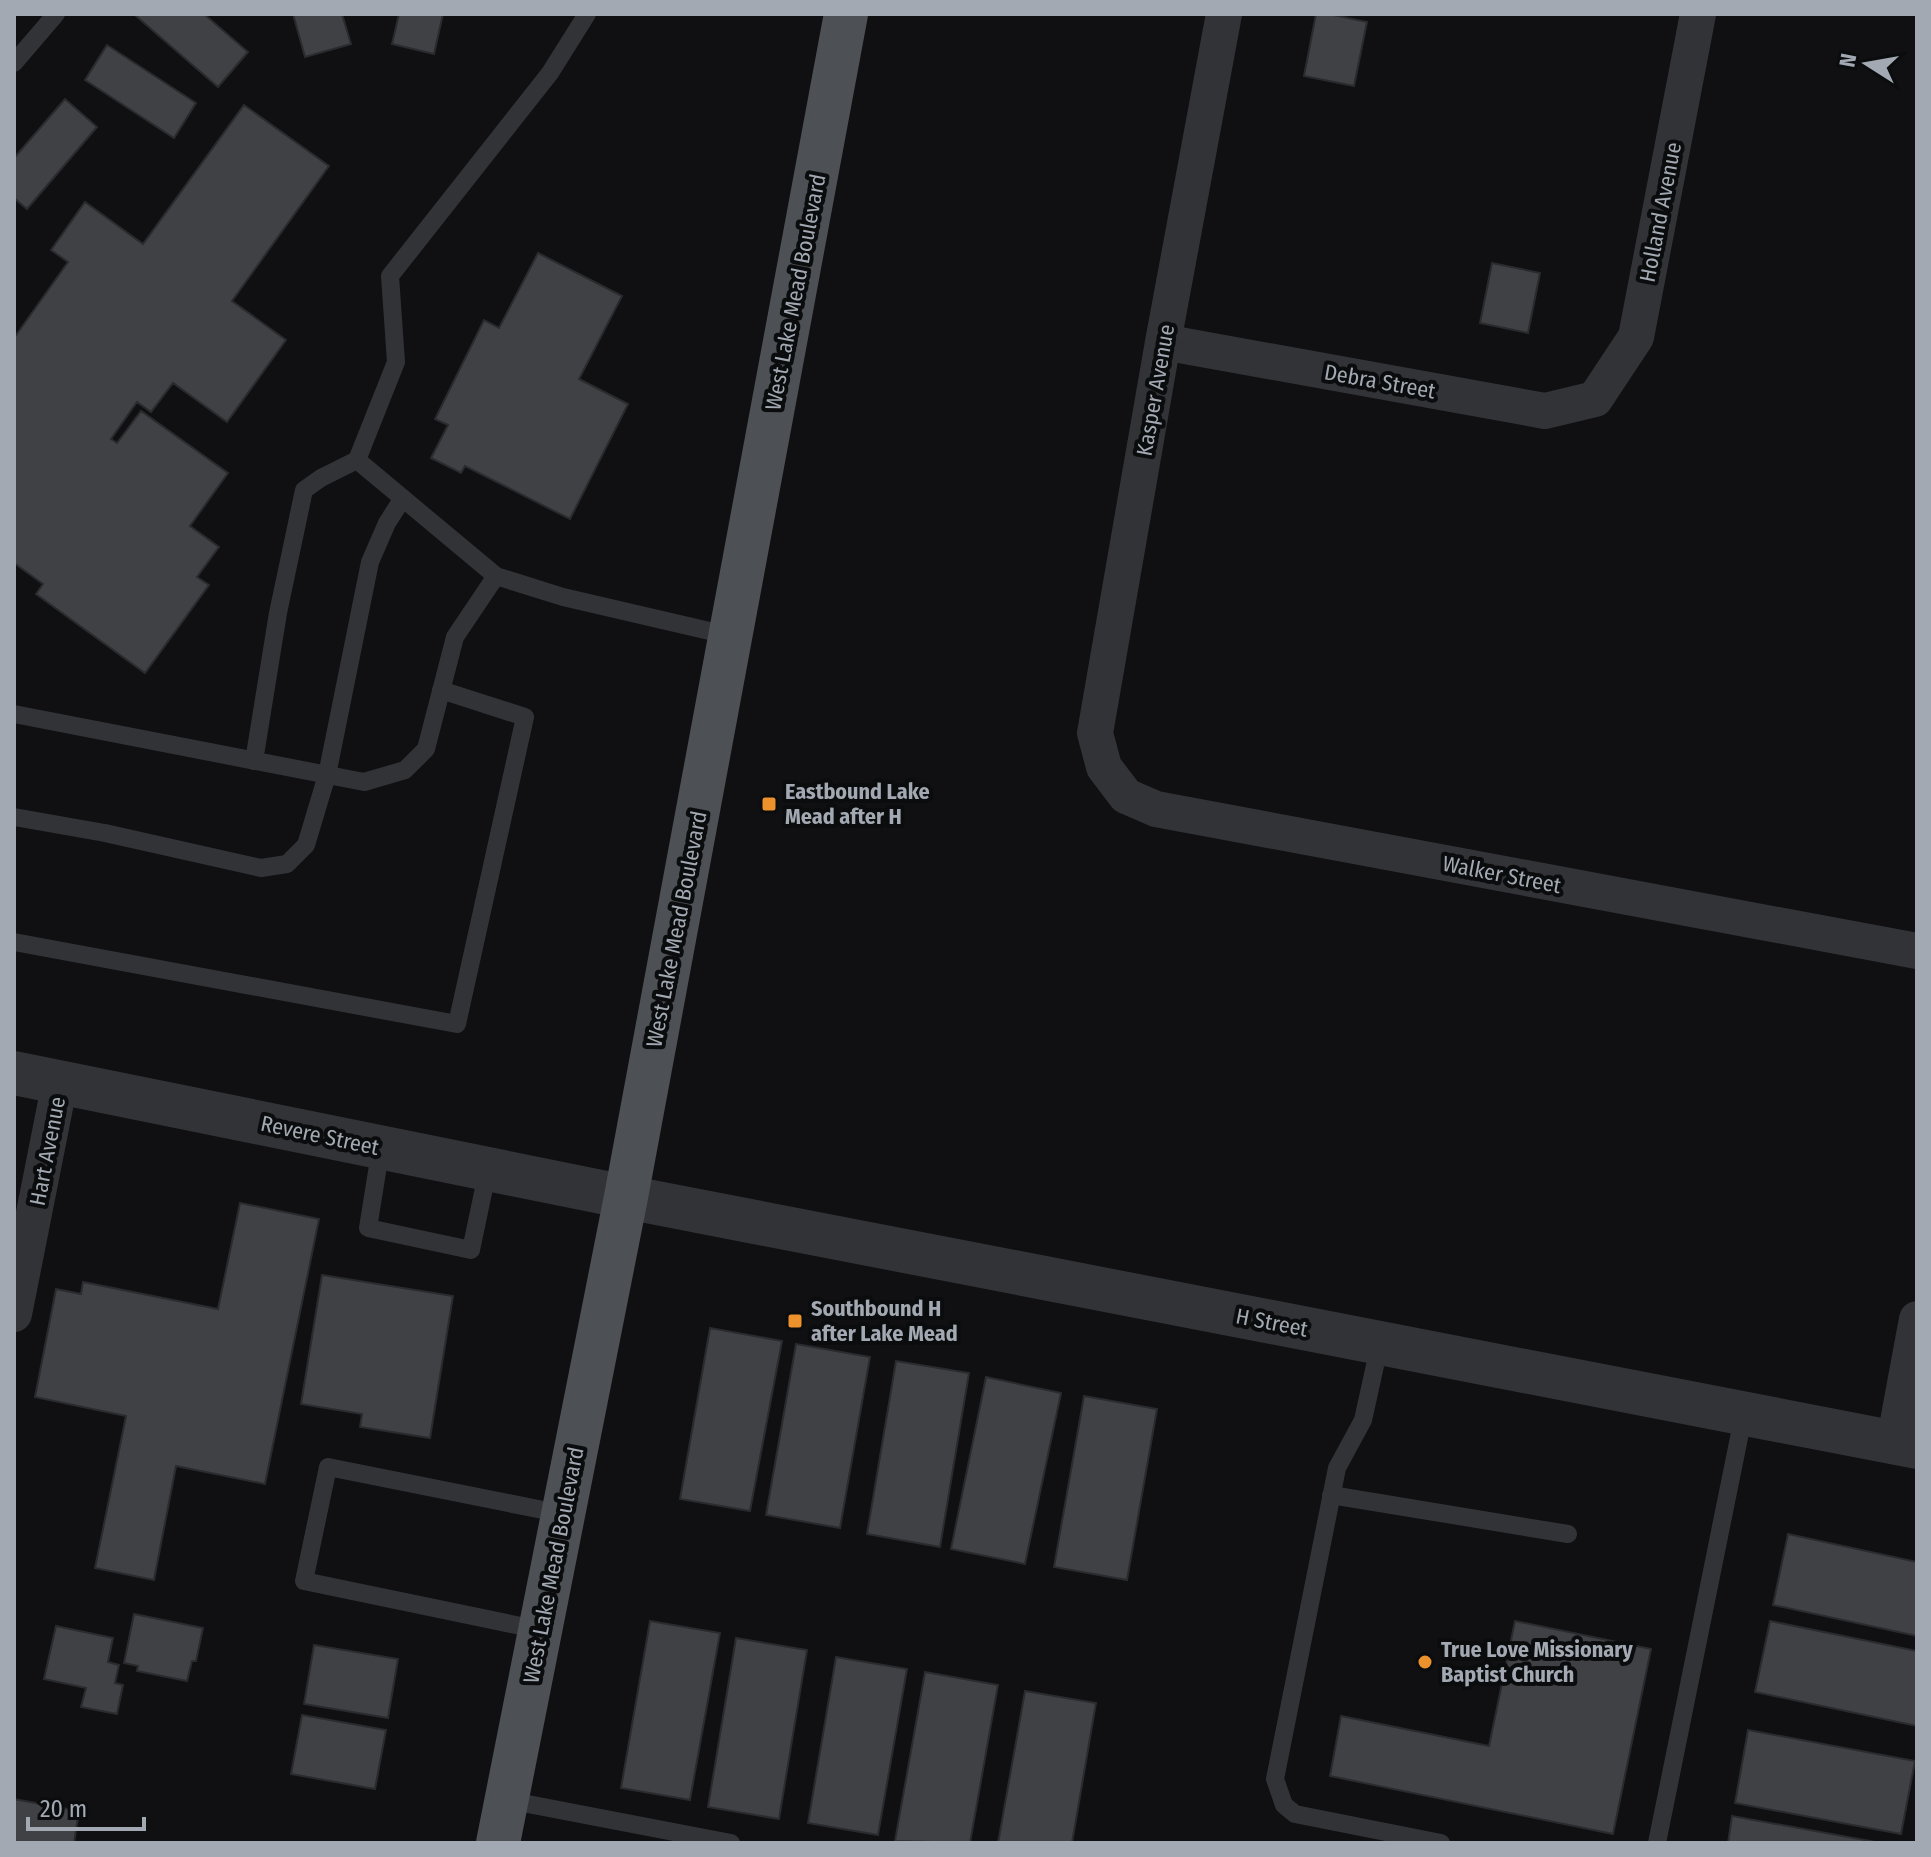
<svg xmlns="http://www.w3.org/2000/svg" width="1931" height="1857" font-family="'Fira Sans Condensed',sans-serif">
	<rect width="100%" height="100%" fill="#101012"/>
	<path fill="#3f4145" stroke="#2a2b2e" stroke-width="2" d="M138,14H204L248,52L218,87L136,16Z
		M293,14H342L351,44L305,57Z
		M399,14H443L434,54L392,44Z
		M1316,14H1329L1367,22L1354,86L1304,76Z
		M107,45L196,103L174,138L85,80Z
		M65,99L97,127L27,209L14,198V158Z
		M244,105L329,166L232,301L286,340L227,422L173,383L151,412L137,402L111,439L117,443L141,411L228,473L190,526L219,547L197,577L209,585L145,673L36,594L43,584L14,563V338L68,262L51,250L85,202L143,244Z
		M538,253L622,296L579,379L628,404L570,519L465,466L461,473L431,458L448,425L435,419L484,320L499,328Z
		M1492,263L1540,273L1528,333L1480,323Z
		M240,1203L319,1219L265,1484L176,1466L154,1580L95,1568L126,1416L35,1397L56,1289L81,1294L83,1282L218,1309Z
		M322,1275L453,1296L430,1438L360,1427L362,1414L301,1404Z
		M710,1328L782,1341L750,1511L680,1499Z
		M796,1344L870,1357L840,1528L766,1515Z
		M896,1361L969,1373L940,1547L867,1534Z
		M986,1377L1061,1393L1025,1564L951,1549Z
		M1084,1396L1157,1409L1127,1580L1054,1567Z
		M1788,1534L1917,1562V1636L1773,1605Z
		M134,1614L203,1628L196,1661H192L187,1681L137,1671L138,1666L124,1663Z
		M650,1621L720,1633L690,1800L621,1788Z
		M1515,1621L1651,1649L1613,1834L1330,1776L1341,1716L1489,1746Z
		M1770,1621L1917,1651V1726L1755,1692Z
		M56,1626L113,1638L108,1662L119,1665L115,1683L123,1685L117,1714L81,1707L86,1688L44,1679Z
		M736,1638L807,1650L779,1819L708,1807Z
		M314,1645L398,1659L388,1718L304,1704Z
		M836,1657L907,1669L878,1835L808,1823Z
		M925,1672L998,1685L970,1843L895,1841Z
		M1025,1691L1096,1703L1072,1843H998Z
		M302,1715L386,1730L375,1789L291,1774Z
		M1748,1730L1915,1761L1901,1834L1735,1803Z
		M14,1799L79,1811L74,1843H14Z
		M1732,1816L1881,1843H1728Z"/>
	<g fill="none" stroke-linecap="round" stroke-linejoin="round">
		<path stroke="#313337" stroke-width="18" d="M14,63L56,14
			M496,576L357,460L396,362L390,276L550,73L587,14
			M14,714L364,782L405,770L426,749L455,637L496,576L563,597L731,636
			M254,761L278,613L304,490L321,478L357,460
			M14,817L105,833L261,868L287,864L306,845L327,775L370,562L387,523L403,498
			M14,942L457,1024L525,717L441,690
			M381,1147L368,1228L471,1250L488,1169
			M1380,1343L1363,1420L1337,1468L1275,1779L1284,1805L1295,1814L1441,1843
			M1331,1495L1568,1534
			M540,1630L304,1581L328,1467L563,1514
			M507,1800L731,1843
			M1657,1843L1744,1413"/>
		<path stroke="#313337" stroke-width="36" d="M1224,14L1163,342L1095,733L1104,767L1126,796L1156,809L1917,951
			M1163,342L1545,411L1595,399L1636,337L1698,14
			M14,1314L60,1082
			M1894,1443L1917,1319"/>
		<path stroke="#313337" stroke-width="44" d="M14,1073L626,1197L1917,1447"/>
		<path stroke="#4d5055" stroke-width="44" d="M498,1843L626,1197L846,14"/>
	</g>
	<g fill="#ed912d" stroke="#0b0c0d" stroke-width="3">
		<rect x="761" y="796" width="16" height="16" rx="4"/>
		<rect x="787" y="1313" width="16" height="16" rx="4"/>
		<circle cx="1425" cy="1662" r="8"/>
	</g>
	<g text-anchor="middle" stroke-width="8" stroke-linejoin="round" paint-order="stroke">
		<g font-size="22" fill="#a2a9b2" stroke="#0b0c0d">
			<text transform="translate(1660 212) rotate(-79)" y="8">Holland Avenue</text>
			<text transform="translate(795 292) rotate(-79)" y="8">West Lake Mead Boulevard</text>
			<text transform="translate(1380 381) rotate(10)" y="8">Debra Street</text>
			<text transform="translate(1155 390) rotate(-80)" y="8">Kasper Avenue</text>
			<text transform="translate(1502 874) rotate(11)" y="8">Walker Street</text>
			<text transform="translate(676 929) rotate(-79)" y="8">West Lake Mead Boulevard</text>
			<text transform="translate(320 1135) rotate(12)" y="8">Revere Street</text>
			<text transform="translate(47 1151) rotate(-79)" y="8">Hart Avenue</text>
			<text transform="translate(1272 1322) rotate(11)" y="8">H Street</text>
			<text transform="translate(553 1565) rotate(-79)" y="8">West Lake Mead Boulevard</text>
		</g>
		<g font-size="22" font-weight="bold" fill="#a2a9b2" stroke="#0b0c0d" text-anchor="start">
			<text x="785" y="799">Eastbound Lake<tspan x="785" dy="25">Mead after H</tspan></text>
			<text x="811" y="1316">Southbound H<tspan x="811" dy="25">after Lake Mead</tspan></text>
			<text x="1441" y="1657">True Love Missionary<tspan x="1441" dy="25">Baptist Church</tspan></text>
		</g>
	</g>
	<rect width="1931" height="1857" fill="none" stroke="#a2a9b2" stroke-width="32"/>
	<g transform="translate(1867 64) rotate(281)" stroke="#0b0c0d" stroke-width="6" paint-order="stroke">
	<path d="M0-6L14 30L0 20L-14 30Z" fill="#a2a9b2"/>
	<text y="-12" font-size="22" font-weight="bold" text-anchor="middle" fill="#a2a9b2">N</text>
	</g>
	<path d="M28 1817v12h116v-12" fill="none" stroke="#a2a9b2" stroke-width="4"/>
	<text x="40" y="1817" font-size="24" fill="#a2a9b2" stroke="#0b0c0d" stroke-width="6" paint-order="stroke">20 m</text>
</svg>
